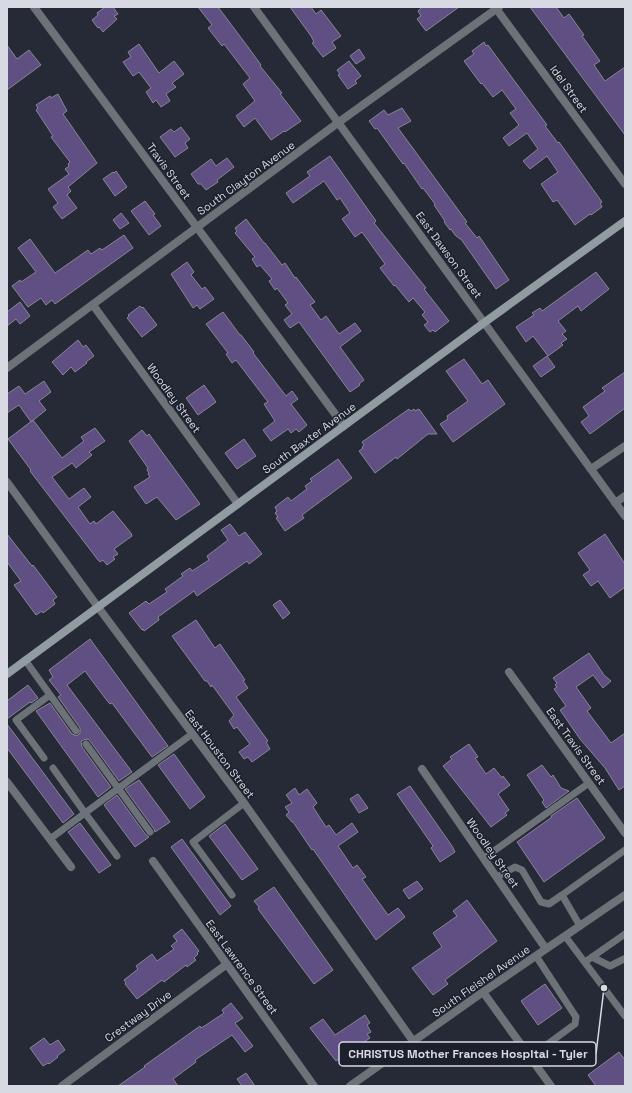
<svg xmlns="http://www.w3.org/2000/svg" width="632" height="1093" font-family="'Space Grotesk',sans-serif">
	<rect width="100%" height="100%" fill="#262a36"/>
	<path fill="#5f4f83" stroke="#888594" d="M105,7H113L118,14L114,16L117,19L103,32L99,27L98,28L92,20L98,15L97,13Z
		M198,7H218L248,47L261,65L260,66L282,93L280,94L301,121L285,132L284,131L271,140L255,118L244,127L236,116L255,101L243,84L250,78L224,44L222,46L208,28L212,25Z
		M290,7H311L316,14L321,10L341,36L332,42L336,48L323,57L312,43L314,42L311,36Z
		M422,7H459L426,31L417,19L421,16L418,11Z
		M530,7H556L564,18L569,14L584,35L582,36L600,61L594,65L605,81L625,67V135Z
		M484,42L486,46L488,45L496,56L547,125L545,126L558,143L559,142L602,202L600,203L602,207L591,215L590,214L575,225L557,200L553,202L541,184L558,172L547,156L530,169L523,161L538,149L527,133L509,146L503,138L519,125L510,113L516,109L502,90L493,97L482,83L481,84L464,61L474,54L472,51Z
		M139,44L159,73L174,61L184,74L172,83L176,87L166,94L170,101L161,107L156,100L153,103L146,92L151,88L139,72L133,76L123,62L131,57L128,52Z
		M7,45L17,59L29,50L41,65L7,90Z
		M359,49L365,58L356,64L350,56Z
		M349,61L361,76L355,81L357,83L348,89L338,75L340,74L337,70Z
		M58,94L67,111L63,114L97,163L68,187L71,191L67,195L77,208L62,219L53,207L58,203L48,189L69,174L65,169L69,166L68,164L70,162L51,137L53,136L36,110L38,108L36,105L50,96L51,98Z
		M402,108L411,121L398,128L467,222L465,223L477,238L479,236L509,280L496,289L461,239H460L455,235L451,229L450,230L444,222L445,221L434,205L435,204L423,188L422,189L404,163L403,164L377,128L375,129L369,121L384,110L388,115Z
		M181,127L190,139L185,143L188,148L175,157L160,137L171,129L174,132Z
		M330,156L376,221L374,223L426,288L424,289L449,321L435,332L433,330L430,332L424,325L428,322L422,315L425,312L413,298L409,302L395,285L394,286L380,268L385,264L362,232L355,237L342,219L350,213L340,198L337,200L324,181L293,203L286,193L310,176L307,172Z
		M227,158L234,167L217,180L218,182L206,190L201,184H198L191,174L211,159L216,166Z
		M116,171L127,187L115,196L103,179L113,172L114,173Z
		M145,201L155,214L153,215L161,226L149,235L131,211Z
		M121,213L129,223L120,229L113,220Z
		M246,219L264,243H265L282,265L285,263L295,278L296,277L308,293L315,302L310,305L321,320L326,316L339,334L355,323L361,331L340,347L364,380L359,384L360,385L350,392L299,322L290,328L284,320L292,314L285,305L288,303L277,288L275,290L269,281L272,279L260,265L257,267L252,259L255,257L235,233L237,231L235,228Z
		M124,235L133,248L55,304L52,300L46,305L41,298L28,307L12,286L20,280L21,282L36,272L18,248L30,239L55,273L88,250L91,254L100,248L102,250Z
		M187,262L194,272L191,275L202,289L205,287L214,299L200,309L197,305L193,308L171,274Z
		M596,272L609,289L581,311L578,306L558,321L566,331L562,334L567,339L561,343L563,345L548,356L533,336L526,342L516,327L534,315L532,313L540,308L542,311Z
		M20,302L30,316L20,324L16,319L7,326V312Z
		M140,306L142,308L143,307L157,325L142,337L127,318L129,316L128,315Z
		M223,312L240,335H241L254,352L253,353L286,396L292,391L298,399L291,404L307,425L299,432L296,429L291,433L288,429L271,441L263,430L275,421L264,404L268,402L236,360L232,363L226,354L228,353L206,324Z
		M78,340L83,347L86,345L94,356L86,362L87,363L75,372L71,367L63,375L52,362Z
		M547,356L555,367L541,377L533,366Z
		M464,359L482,384L488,380L505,404L453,442L440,424L448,419L447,416L468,401L446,371Z
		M625,372V408L590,434L581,422L589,416L583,407L605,391L602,388Z
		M44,381L51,392L39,401L46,410L31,422L19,405L7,413V394L19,386L25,394Z
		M204,385L216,402L198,415L186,398Z
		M409,409L411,411L414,409L415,411L419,409L437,434H428L397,459L396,457L375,473L359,451L363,448L362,447L364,445L362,442Z
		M33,420L62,458L84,441L81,437L95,428L105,441L89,452L92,455L76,468L72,463L52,477L69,499L84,488L91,497L78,507L90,524L94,521L96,524L113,511L131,533L132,536L114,549L118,554L113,557L115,559L107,565L103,560L100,562L98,560L30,471L31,470L8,439Z
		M142,430L147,436L149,434L200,504L176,520L157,497L146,504L134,487L150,477L148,474L149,473L147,470L148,468L129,441Z
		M244,439L256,456L237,469L225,453Z
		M338,459L352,478L302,515L304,518L285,531L276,518L278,517L275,513L277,511L275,507L288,497L291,501L307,489L305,486L312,481L310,479Z
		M230,524L239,536L245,532L262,554L249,564L247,561L197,596L194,591L158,617L159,620L144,631L143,629L142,630L129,613L146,601L149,604L167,592L165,589L183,576L181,574L190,568L192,571L209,560L207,556L228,540L221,530Z
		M7,534L32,566L33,565L57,597L53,600L55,604L43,613L42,611L36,615L14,585L21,581L7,562Z
		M605,534L625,564V587L610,598L598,581L591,586L583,575L590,570L578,553Z
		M280,600L290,613L283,619L273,605Z
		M196,620L215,648L220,644L245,680L243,681L248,688L236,697L268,741L266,742L270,749L252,762L248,757L244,759L239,752L250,744L237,727L234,729L229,721L234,715L212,685L211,687L207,681H205L172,636Z
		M90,639L168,746L152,757L112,703L110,704L105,698L85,671L67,685L132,772L119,781L90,741L88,739L83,740L81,742L82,747L111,787L98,797L36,711L50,703L72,734L77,736L80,733V728L58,697L61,695L49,680L53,677L49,670Z
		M589,653L604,675L611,681L603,688L593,675L576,687L591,708L587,711L611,743L625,733V786L619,790L605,768L580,739L560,710L566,706L554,689L557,687L555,685L557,683L553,678Z
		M28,685L38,698L31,703L30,702L7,719V701Z
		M7,724L74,814L63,823L7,748Z
		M469,744L478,757L475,758L486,774L494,768L502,778L503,776L510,785L498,794L509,810L505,813L507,815L491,827L443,766L452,759L450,757Z
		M174,754L205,797L190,809L158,765Z
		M542,765L551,777L553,775L561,788L569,791L546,808L542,802L544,800L527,775Z
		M139,780L170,822L155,832L154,829L125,789Z
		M410,786L452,846L455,852L440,862L431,848L433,846L397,794Z
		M295,788L299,795L307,789L317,803L313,807L326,827L329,825L336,835L352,823L358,832L338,846L353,868L357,865L366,877L362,879L388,915L398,908L405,917L376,940L313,849L312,850L293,822H292L286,815L289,812L285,807L292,803L286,795Z
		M358,794L368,808L359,813L350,799Z
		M117,795L146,835L149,837L135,847L104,805Z
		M577,798L605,838L544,882L517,842L552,817L551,816Z
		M80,823L111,865L99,873L68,832Z
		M225,824L258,869L242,880L209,836Z
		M182,839L231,906L220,915L171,847Z
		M417,881L423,889L409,899L403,890Z
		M274,887L333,970L314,984L258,909L259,907L254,901Z
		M467,900L497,941L445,980L448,984L433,995L412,968L442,947L433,933L457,916L453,911Z
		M182,929L199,951L197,953L198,954L194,958L196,960L187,967L186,965L164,982L162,980L137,999L125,984L126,983L124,980L138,969L136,966L152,954L157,961L174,949L171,946L177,941L173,936Z
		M545,984L562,1008L538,1025L521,1001Z
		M231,1003L243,1018L235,1023L253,1046L245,1052L232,1035L195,1060L196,1062L173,1079L178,1086H118L145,1067L144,1066L200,1026L201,1028L206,1025L224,1013L222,1010Z
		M365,1015L370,1023L367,1025L371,1032L367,1034L370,1038L336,1061L310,1028L323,1019L335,1035Z
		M44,1038L50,1045L58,1040L65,1050L57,1056L58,1057L49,1064L48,1063L43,1066L30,1048Z
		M619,1052L625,1060V1086H596L588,1075Z
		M246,1073L255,1086H242L237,1079Z"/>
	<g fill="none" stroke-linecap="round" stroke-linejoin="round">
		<path stroke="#6c7277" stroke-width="7" d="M25,660L76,731
			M86,744L150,832
			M44,758L16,720L50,695
			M53,768L85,813L192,734
			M50,839L85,813L117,856
			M484,858L589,783
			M497,877L515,867L522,870L541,902L549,904L562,895
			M232,895L193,842L244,803
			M580,926L562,895L625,850
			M565,936L625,1016
			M592,957L610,966L624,959
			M585,962L625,934
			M530,1057L575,1024L576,1017L536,956"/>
		<path stroke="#6c7277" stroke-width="8" d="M34,7L344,426
			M254,7L625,516
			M495,7L625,184
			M93,305L238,504
			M7,368L339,122L499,7
			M591,469L625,446
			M7,482L98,607L244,803L413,1041
			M615,503L625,496
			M509,672L625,833
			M422,769L546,949
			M7,782L71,867
			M153,861L314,1086
			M483,992L551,1086
			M62,1086L227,964
			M350,1086L483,992L625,895"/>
		<path stroke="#919ba2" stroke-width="8" d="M7,674L485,322L625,221"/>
	</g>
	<g text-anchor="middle" stroke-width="3" stroke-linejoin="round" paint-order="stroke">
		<g font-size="11" fill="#d7dae3" stroke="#1c202c">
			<text transform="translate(569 89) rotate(54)" y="4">Idel Street</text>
			<text transform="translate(169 171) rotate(54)" y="4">Travis Street</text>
			<text transform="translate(246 178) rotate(-36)" y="4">South Clayton Avenue</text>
			<text transform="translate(449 255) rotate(54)" y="4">East Dawson Street</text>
			<text transform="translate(174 398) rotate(54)" y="4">Woodley Street</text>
			<text transform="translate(309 438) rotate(-36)" y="4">South Baxter Avenue</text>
			<text transform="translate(576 746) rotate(54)" y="4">East Travis Street</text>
			<text transform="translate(220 754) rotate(53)" y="4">East Houston Street</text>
			<text transform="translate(493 853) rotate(55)" y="4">Woodley Street</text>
			<text transform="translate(242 967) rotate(54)" y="4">East Lawrence Street</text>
			<text transform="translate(481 981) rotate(-35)" y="4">South Fleishel Avenue</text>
			<text transform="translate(138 1016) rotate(-36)" y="4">Crestway Drive</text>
		</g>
	</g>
	<path fill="none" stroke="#d7dae3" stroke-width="1.5" d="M604 988L596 1054"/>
	<circle fill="#d7dae3" stroke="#1c202c" stroke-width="1.5" cx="604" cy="988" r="4"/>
	<rect fill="#1c202c" stroke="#d7dae3" stroke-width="1.5" x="339" y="1042" width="257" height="24" rx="4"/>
	<g font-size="12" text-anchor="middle" font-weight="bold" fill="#d7dae3">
		<text x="468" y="1058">CHRISTUS Mother Frances Hospital - Tyler</text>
	</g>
	<rect width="632" height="1093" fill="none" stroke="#d7dae3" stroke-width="16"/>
</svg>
